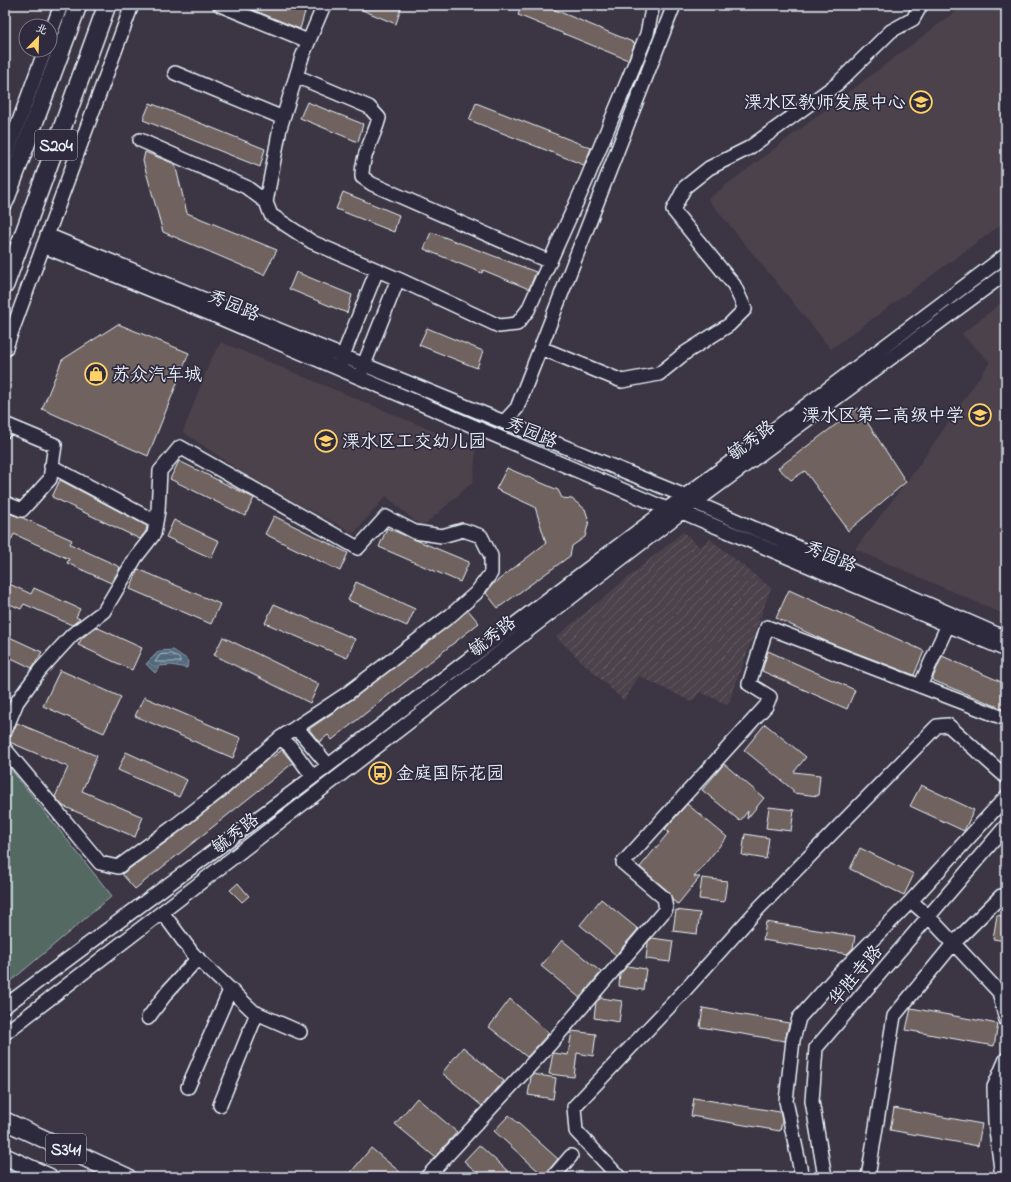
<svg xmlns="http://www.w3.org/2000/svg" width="1011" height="1182" font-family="'Indie Flower','LXGW WenKai TC',sans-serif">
	<defs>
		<pattern id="industrial-furrows" width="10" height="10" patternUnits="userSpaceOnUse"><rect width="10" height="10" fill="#4c434c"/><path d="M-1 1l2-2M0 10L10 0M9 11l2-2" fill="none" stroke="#665f67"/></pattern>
		<pattern id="water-waves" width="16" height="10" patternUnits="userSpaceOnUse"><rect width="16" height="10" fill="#51697b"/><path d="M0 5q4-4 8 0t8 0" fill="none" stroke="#6a7f8e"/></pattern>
	</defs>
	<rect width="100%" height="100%" fill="#3c3544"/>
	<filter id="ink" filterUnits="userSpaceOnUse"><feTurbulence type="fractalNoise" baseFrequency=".025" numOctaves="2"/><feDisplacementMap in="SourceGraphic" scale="8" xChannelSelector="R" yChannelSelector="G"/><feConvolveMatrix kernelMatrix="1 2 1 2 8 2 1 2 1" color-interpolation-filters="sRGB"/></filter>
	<g filter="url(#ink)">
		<path fill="#4c434c" d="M964,5H1006V221L831,349L708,199Z
			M1006,299V615L855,549L917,468L990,362L962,334Z
			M221,342L476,449L473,482L422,527L386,496L354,533L255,481L183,432L210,361Z"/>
		<path fill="url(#industrial-furrows)" d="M683,532L700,547L710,539L771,588L728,705L700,692L692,702L639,676L624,701L556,637Z"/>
		<path fill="#546963" stroke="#9eadae" d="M5,762L112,896L5,986Z"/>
		<path fill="url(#water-waves)" stroke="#8d9fad" d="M173,650L188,660L187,668L171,665L160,666L155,673L146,664L159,651Z"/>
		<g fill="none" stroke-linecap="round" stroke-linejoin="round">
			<path stroke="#acbbc6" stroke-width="1" d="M172,654L180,659V662H155L160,655Z"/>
		</g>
		<path fill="#70635f" stroke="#e8f1f8" d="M241,5H288L305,12L300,29Z
			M350,5H402L396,24Z
			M522,5H543L635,43L628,60L518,15Z
			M307,102L363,124L358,142L300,118Z
			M150,103L265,149L260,167L143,120Z
			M476,103L591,148L584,165L469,120Z
			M145,152L175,164L187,213L277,250L264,275L163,232L143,161Z
			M343,192L399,215L394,232L336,209Z
			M431,232L536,272L529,289L483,270L482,273L424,249Z
			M296,272L352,295L347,313L289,289Z
			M118,324L189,353L148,456L42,409L62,360Z
			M427,328L483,351L477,368L419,345Z
			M858,408L906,482L848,531L841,520L805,471L791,480L778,468Z
			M179,461L254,498L245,516L170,479Z
			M507,468L558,490L562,498L572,499L585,509L589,521L585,537L572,546L570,556L498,608L486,593L492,585L546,543L535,507L496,489Z
			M60,480L147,526L146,531L140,539L52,497Z
			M5,512L23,518L72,540L70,544L120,567L119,570L111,583L67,563L69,559L14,534L5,553Z
			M274,516L348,553L340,571L265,534Z
			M174,520L219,541L211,558L166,537Z
			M387,528L469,562L460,582L379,547Z
			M138,569L220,604L211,624L130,589Z
			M5,582L31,594L34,588L80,609L76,617L80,619L72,625L24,604L21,609L5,602Z
			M356,582L415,609L407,626L348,600Z
			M789,590L924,651L914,675L830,643L776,618Z
			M274,604L355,639L347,658L265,623Z
			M468,610L479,623L332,740L328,735L319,742L309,729L353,699Z
			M96,627L142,648L132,670L78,645L82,638Z
			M5,635L42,652L32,668L5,655Z
			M223,637L319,684L310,703L214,655Z
			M768,651L855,690L847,709L762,671Z
			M942,656L1006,684V710L932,680Z
			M60,670L121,697L104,733L43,706Z
			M144,697L241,738L233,758L135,716Z
			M17,723L97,756L82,791L143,817L135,837L63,806L55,797L68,767L7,741L12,734Z
			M765,724L806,757L794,772L820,775L818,796L793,793V790L744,750Z
			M282,750L293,763L135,889L122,874L177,834L227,795L270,757L271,758Z
			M126,752L187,780L179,797L118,770Z
			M724,764L764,798L747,819L748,811L740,821L702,790Z
			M921,785L974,810L964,831L910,806Z
			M687,804L727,837L694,877H700L678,904L672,900L669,892L640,867L669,832L665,829Z
			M769,807L794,810L791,831L766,828Z
			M745,834L769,838L766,859L742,855Z
			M860,848L914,874L904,895L850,869Z
			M702,878L727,881L724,902L699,899Z
			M238,883L249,896L242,902L230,890Z
			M601,899L638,929L616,955L580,925Z
			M676,910L700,913L697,934L673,931Z
			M997,915L1006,917V941L993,939Z
			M766,922L855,936L853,948L847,954L763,940Z
			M652,938L673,941L670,962L646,959L648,942Z
			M562,940L601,972L580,998L541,966Z
			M627,966L646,969L643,990L619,986L620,974Z
			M601,998L622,1001L619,1022L594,1018L596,1002Z
			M510,999L549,1033L527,1057L489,1027Z
			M703,1008L789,1023L785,1041L700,1027Z
			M911,1008L998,1024L994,1046L906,1030Z
			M572,1031L596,1034L593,1056L577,1053L574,1077L549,1074L553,1053L568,1055Z
			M463,1047L504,1081L482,1106L442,1073Z
			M533,1074L556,1078L553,1099L528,1095L531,1077Z
			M417,1098L457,1132L435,1157L395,1124Z
			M694,1098L780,1112L782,1121L780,1131L691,1116Z
			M894,1108L982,1124L978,1146L890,1130Z
			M509,1115L558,1159L547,1172L545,1177L494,1131Z
			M479,1145L500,1164L514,1177H482L464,1161Z
			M371,1148L406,1177H347Z"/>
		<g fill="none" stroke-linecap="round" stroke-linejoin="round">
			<g stroke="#e8f1f8" stroke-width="16">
				<path id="minor" d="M220,5L308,41
					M324,5L302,57L280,128L266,202L271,215L312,242L398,279L499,326L517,324L528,310L586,181L647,34L652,9L650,5
					M50,35L61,5
					M175,73L283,118
					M296,76L369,107L379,118C374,138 361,156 362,177L372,184L550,262
					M140,140L246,187L266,202
					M5,159L45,50
					M47,235L685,496L696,503L1006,638
					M43,246L213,315L667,509L682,512L1006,650
					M541,348L622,381L659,374L685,353L729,325L745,309L734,285L673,210L685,187L709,168L749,148L837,84L891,31L913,19L921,5
					M5,350L132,5
					M340,363L377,270
					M361,372L398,279
					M504,422L517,408L674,5
					M5,431L7,425L55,445L50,479L22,510L5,503
					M51,466L156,522
					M920,686L951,618
					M295,728L302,734L328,765
					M5,731L17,702L40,670L72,635L104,611L136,557L154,534L158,511L160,471L180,447L358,548L386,517L415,532L442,536L463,530L481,536L491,556V573L476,593L451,615L348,693L280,738L222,789L172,828L118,867L100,863L5,749
					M280,738L290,746L313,777
					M911,901L928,916L999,992L1006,1020
					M162,912L193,954L254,1012L300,1032
					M5,1006L313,777L667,509L724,467L1006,255
					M148,1018L168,991L198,958
					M5,1033L682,512L1006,273
					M188,1087L230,990
					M220,1105L257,1013
					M427,1177L551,1043L666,909L664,898L623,863L766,706L770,697L749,684L767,627L1006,719
					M553,1177L571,1156
					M619,1177L576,1131L574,1107L686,989L759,908L937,726L948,725L1006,777
					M802,1177L786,1101L793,1040L799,1018L833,980L911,901L1006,797
					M825,1177L812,1101L816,1048L1006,826
					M868,1177L894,1016L953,944L1001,896H1006
					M1002,1177L995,1122L994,1087L1006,1059"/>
			</g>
			<g stroke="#e8f1f8" stroke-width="20">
				<path id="major" d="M5,201L78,5
					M5,285L107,5
					M5,1121L127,1177
					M5,1157L49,1177"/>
			</g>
			<use href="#minor" stroke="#2f2a3d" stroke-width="13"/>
			<use href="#major" stroke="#2f2a3d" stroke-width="17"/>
		</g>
	</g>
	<defs>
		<g id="university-ring" transform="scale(1.15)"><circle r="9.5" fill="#2f2a3d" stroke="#ffd166" stroke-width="1.5"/><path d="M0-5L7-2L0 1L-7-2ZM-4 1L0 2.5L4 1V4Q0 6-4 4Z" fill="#ffd166"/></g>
		<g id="shop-ring" transform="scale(1.15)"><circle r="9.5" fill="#2f2a3d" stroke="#ffd166" stroke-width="1.5"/><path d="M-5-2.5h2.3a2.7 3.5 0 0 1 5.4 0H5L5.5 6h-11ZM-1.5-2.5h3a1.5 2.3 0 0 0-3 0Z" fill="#ffd166"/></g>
		<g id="school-ring" transform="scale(1.15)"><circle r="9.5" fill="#2f2a3d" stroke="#ffd166" stroke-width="1.5"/><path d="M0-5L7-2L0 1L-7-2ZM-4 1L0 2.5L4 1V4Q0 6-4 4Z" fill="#ffd166"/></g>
		<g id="bus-ring" transform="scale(1.15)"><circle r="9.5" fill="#2f2a3d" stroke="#ffd166" stroke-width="1.5"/><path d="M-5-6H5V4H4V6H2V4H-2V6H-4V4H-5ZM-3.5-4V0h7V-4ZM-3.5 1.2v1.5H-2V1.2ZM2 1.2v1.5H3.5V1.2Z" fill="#ffd166"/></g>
	</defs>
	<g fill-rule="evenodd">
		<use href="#university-ring" x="921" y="102"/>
		<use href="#shop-ring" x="96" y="374"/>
		<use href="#school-ring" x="980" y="415"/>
		<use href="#school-ring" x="326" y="441"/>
		<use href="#bus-ring" x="380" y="773"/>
	</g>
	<g text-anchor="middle" stroke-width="3.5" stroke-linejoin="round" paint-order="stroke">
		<g fill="#2f2a3d" stroke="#b0b5c0" stroke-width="1">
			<rect x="35" y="130" width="42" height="30" rx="3"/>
			<rect x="46" y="1134" width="40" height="30" rx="3"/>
		</g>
		<g font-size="17" font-weight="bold" fill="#e8f1f8">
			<text x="56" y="151">S204</text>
			<text x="66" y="1155">S341</text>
		</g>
		<g font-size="18" fill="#e8f1f8" stroke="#2f2a3d" text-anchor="start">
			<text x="906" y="108" text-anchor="end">溧水区教师发展中心</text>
			<text x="112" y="380">苏众汽车城</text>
			<text x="964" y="421" text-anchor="end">溧水区第二高级中学</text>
			<text x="342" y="447">溧水区工交幼儿园</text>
			<text x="396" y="779">金庭国际花园</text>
		</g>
		<g font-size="18" fill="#e8f1f8" stroke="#2f2a3d">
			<text transform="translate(234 305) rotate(23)" y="6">秀园路</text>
			<text transform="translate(532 432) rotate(23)" y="6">秀园路</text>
			<text transform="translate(751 440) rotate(-37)" y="6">毓秀路</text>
			<text transform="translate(831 556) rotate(23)" y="6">秀园路</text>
			<text transform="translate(492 636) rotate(-38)" y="6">毓秀路</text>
			<text transform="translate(235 833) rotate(-38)" y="6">毓秀路</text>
			<text transform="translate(855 975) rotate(-50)" y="6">华胜寺路</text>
		</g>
	</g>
	<rect width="1011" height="1182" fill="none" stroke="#2f2a3d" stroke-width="20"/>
	<rect x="10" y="10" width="991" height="1162" fill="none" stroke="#e8f1f8" stroke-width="1.5" filter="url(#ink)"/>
	<g transform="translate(38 38) rotate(23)"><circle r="19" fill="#2f2a3d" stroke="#797a88"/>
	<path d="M0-3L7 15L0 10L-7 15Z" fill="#ffd166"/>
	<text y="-6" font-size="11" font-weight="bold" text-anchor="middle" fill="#e8f1f8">北</text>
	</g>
</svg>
